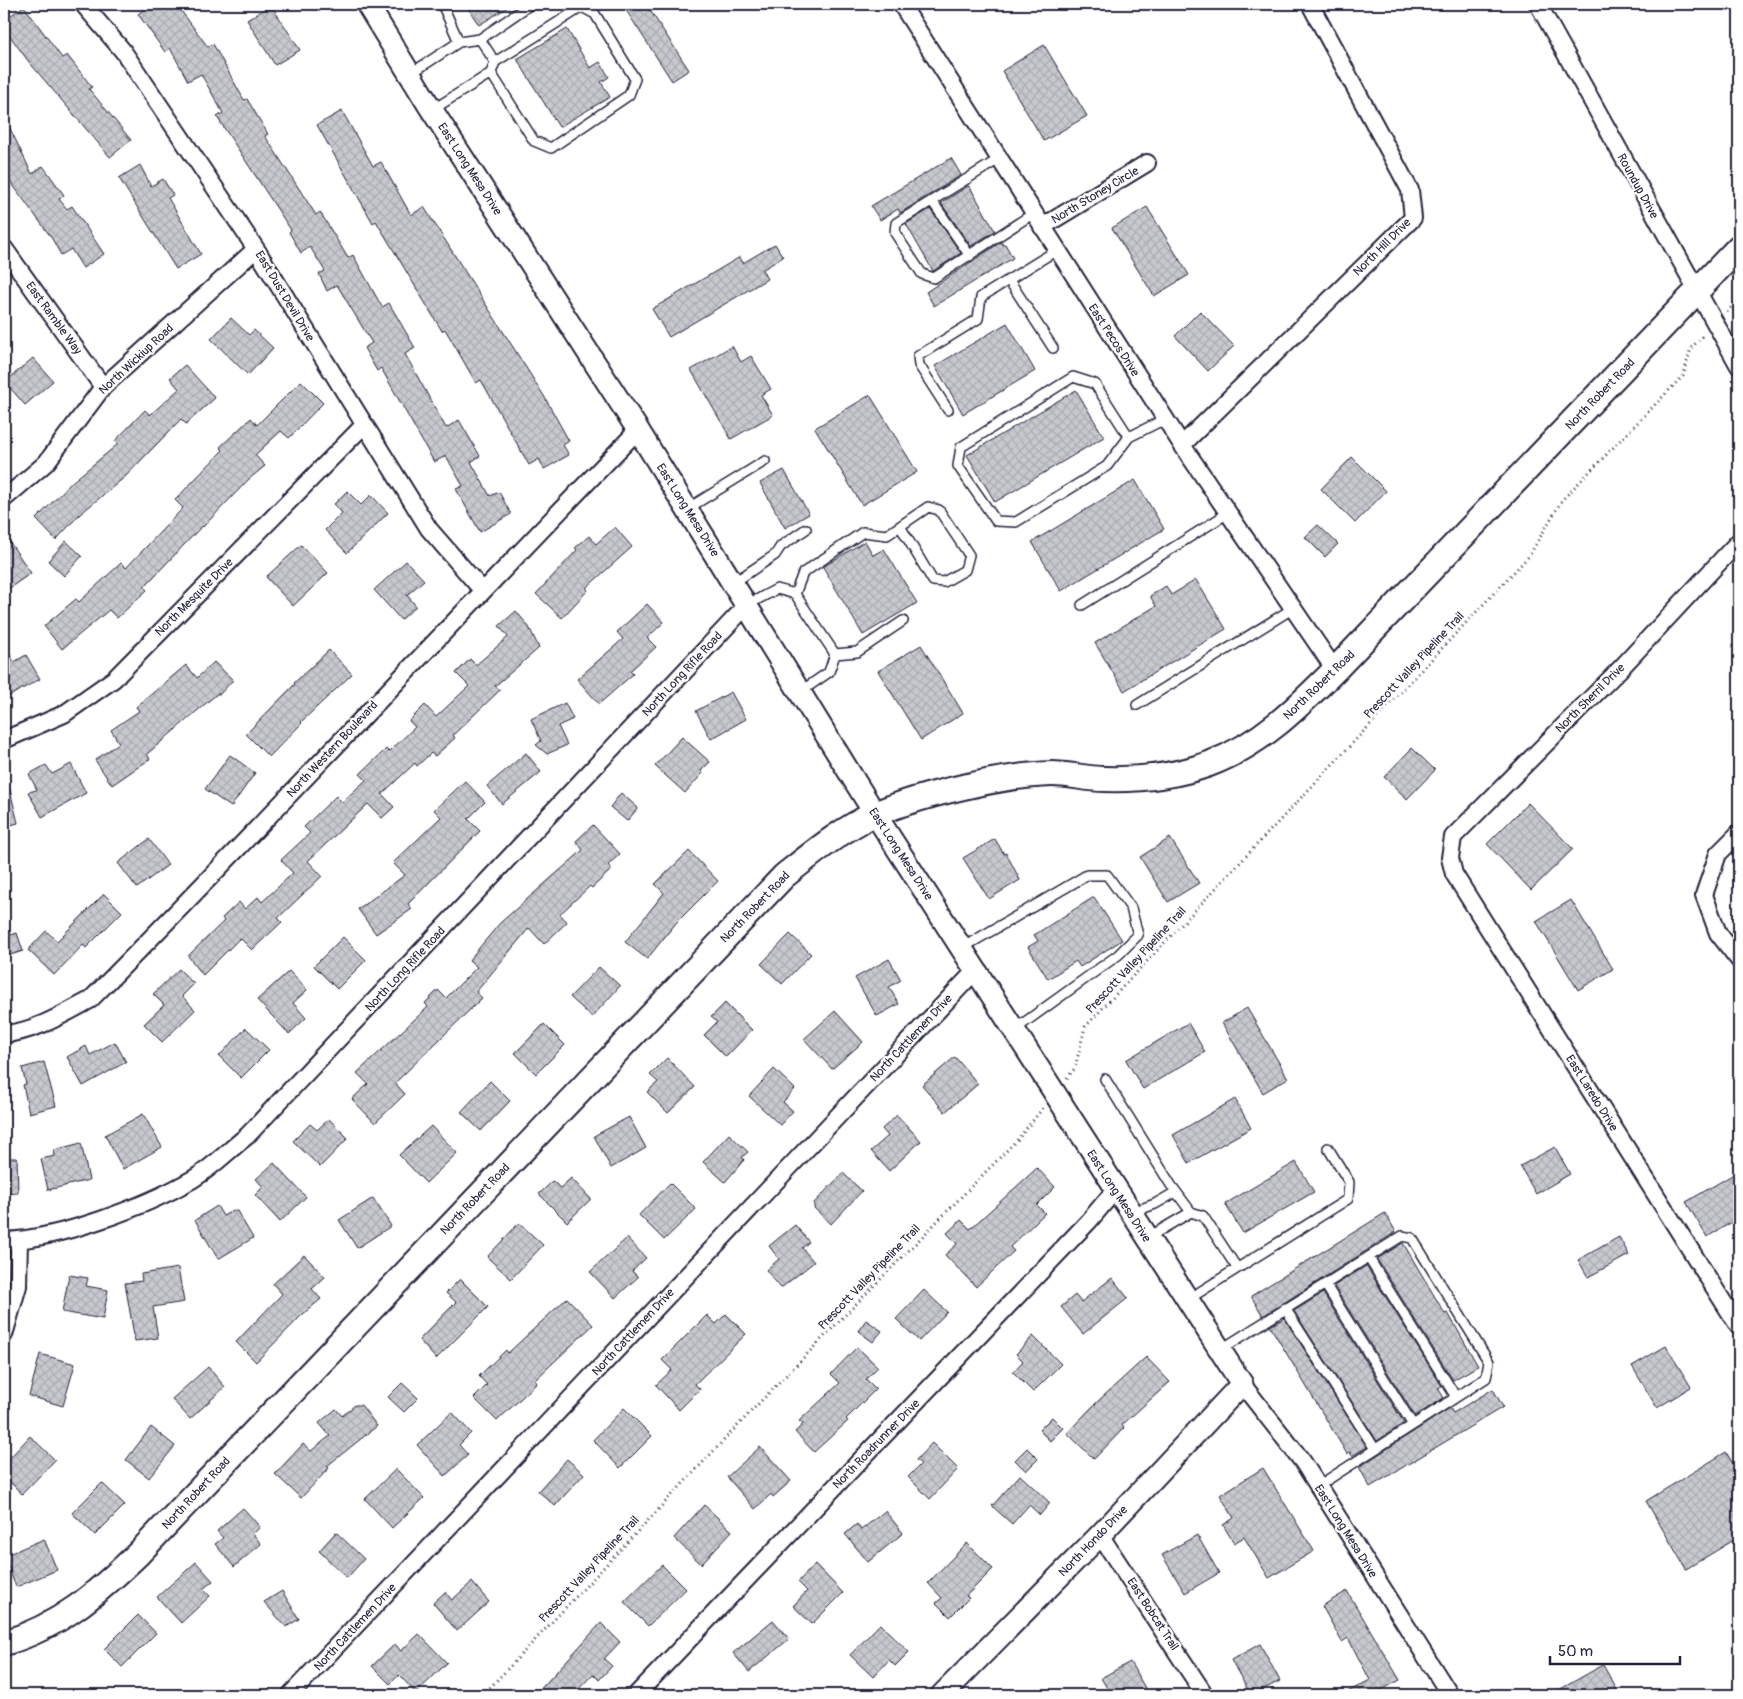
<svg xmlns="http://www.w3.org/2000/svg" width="1743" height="1699" font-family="Pangolin,sans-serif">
	<defs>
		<pattern id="building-cross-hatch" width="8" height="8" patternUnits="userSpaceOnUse" patternTransform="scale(1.25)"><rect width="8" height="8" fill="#c8c8cf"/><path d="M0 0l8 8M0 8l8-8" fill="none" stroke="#acacb3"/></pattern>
	</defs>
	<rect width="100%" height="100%" fill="#fff"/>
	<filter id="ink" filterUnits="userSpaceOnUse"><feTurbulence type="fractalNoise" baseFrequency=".02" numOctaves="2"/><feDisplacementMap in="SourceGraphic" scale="10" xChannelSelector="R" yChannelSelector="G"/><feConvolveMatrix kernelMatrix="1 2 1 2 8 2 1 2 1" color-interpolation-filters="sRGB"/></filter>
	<g filter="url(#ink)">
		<path fill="url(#building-cross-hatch)" stroke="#22223b" d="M151,4H176L208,47L213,44L244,100L247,99L268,134L265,136L316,215L320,212L348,258L353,255L382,307L389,303L415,348L405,354L446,428L459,420L480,456L471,462L490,496L499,492L511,514L480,532L456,489L463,486L446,456L434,462L381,368L377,371L364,348L372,343L337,285L327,291L319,274L325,271L310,247L301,253L289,232L291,230L217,117L223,113L201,74L188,81L170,48L165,52L138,14Z
			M465,4H513L479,25Z
			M622,4H646L689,70L672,81Z
			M271,5L300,50L275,65L247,20Z
			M24,6L62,58L67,55L92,87L89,89L131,140L110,157L29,62L4,28V20Z
			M567,29L590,68L600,62L609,77L601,82L610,97L559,127L517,59Z
			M1044,45L1087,116L1044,141L1002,71Z
			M342,111L373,166L381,162L411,215L424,207L544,396L569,441L563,445L569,455L544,469L539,459L529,465L481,380L476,383L445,329L442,331L376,221L373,223L317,125Z
			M4,116L32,174L43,166L64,195L59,199L67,209L72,206L104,254L83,268L71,249L61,255L51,237L4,173Z
			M951,158L961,175L900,213L898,209L880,220L871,206Z
			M140,165L151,186L163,179L173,195L168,198L201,254L176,269L119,178Z
			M968,186L970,187L995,231L971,246L941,203Z
			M1147,207L1189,275L1154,296L1112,228Z
			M930,209L961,253L933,271L906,224Z
			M1001,242L1003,245L1005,244L1013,258L934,306L926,292Z
			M775,244L783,257L762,270L767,279L669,337L652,309L740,257L743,263Z
			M1200,311L1234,346L1208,371L1175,336Z
			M231,318L249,335L254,330L273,348L248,375L211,339Z
			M1007,323L1035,371L963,414L935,366Z
			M732,346L741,362L751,356L771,389L761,395L773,415L731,439L691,370Z
			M33,358L53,381L25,405L5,382Z
			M185,365L215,398L186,424L181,419L126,476L79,515L56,540L36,519L72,482L118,444L115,441L145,410L150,415L179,389L170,378Z
			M301,381L323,403L289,438L281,431L255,455L265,466L249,479L203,527L202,526L144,587L147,590L117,618L109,610L62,649L44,626L76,599L79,602L121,563L126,568L183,508L175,500L223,450L220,447L251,418L257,425Z
			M1076,390L1104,437L995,502L967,455Z
			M870,395L917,472L862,505L815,428Z
			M1352,457L1386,491L1355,523L1321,489Z
			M784,470L809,514L785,528L760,483Z
			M1135,480L1164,529L1061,591L1032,542Z
			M347,491L361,505L371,495L388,513L347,553L325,530L342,513L334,504Z
			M1318,525L1338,544L1325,557L1305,537Z
			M615,527L632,547L586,588L588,590L562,618L536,594L577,550L575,548L589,536L596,544Z
			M4,534L31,573L4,592Z
			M66,541L82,556L64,576L48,561Z
			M865,541L873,555L884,549L917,603L863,635L823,567Z
			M301,545L328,573L293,606L266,577Z
			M406,561L424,580L407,595L416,606L401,620L374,590Z
			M1196,580L1226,629L1124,691L1095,643L1156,606L1150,596L1166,586L1171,595Z
			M647,604L664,622L647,638L656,647L630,671L633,674L599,704L577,679L623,639L617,632Z
			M516,611L529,627L539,648L495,686L500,690L453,735L455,738L435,756L431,753L417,766L415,763L382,794L394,807L382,818L368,804L308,861L322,876L278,918L282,922L252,950L240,938L203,975L188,956L224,921L222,918L239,902L245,909L258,897L262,902L293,873L281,860L310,833L304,827L336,796L342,802L366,780L360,774L386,749L389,752L415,727L409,721L425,705L436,717L469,686L456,673L470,659L476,665L508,637L499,626Z
			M4,644L14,662L26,655L40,679L4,699Z
			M921,645L963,713L921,740L878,671Z
			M329,650L352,674L301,722L302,723L269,757L246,734L295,684L294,683Z
			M214,662L233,680L219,695L218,693L147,754L150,759L112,785L95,760L119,743L111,730L139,711L136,707L186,665L197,678Z
			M731,692L746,719L711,739L696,711Z
			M565,703L573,719L558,726L567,745L547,754L536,745L541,741L531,719Z
			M682,737L710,762L701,771L703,773L685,793L655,766Z
			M1412,748L1435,770L1407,799L1384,777Z
			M526,753L541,772L502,804L487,786Z
			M230,755L255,773L231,807L205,789Z
			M71,764L86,793L42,817L28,792L37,790L29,774L46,765L52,774Z
			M465,781L485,802L468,819L480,831L408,904L412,909L376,934L358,909L405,875L393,863L441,817L434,810Z
			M9,786L18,823L4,827V787Z
			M621,793L638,808L627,821L610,807Z
			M1528,803L1573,849L1531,890L1487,844Z
			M593,825L620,854L608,865L612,869L592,888L590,886L560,914L567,922L544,944L529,928L476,992L482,998L395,1083L405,1094L375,1123L352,1099L368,1084L357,1073L428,1007L425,1003L438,990L446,998L477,967L469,960L500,923L583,850L576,841Z
			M1170,838L1199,883L1168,902L1140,857Z
			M149,839L168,865L137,888L118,863Z
			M995,839L1004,854L1006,853L1020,880L989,899L963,858Z
			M689,851L718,881L676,923L647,959L625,942L664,893L655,884Z
			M104,894L122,912L86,948L83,945L54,975L28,950L46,931L57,941Z
			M1094,897L1122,940L1080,967L1076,961L1048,979L1028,947L1038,941L1034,935Z
			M1571,900L1613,969L1578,990L1536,921Z
			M17,933L23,951L4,957V937Z
			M790,934L811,954L782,984L761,964Z
			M343,937L366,960L337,989L314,966Z
			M889,959L901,980L889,987L899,1004L877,1016L855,978Z
			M599,967L620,986L592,1017L570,997Z
			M179,969L194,984L182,996L195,1010L162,1042L144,1024L164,1005L153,994Z
			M289,971L307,990L293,1003L306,1018L289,1034L257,1000Z
			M725,1003L752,1030L726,1057L704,1035L717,1022L711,1017Z
			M1247,1008L1288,1078L1263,1093L1222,1023Z
			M835,1011L863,1042L832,1069L804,1039Z
			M1188,1023L1205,1052L1143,1089L1126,1060Z
			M544,1024L565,1045L536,1074L515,1053Z
			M246,1028L269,1050L241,1078L219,1056Z
			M115,1042L126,1062L83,1086L67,1057L86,1046L90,1055Z
			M955,1057L978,1084L945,1112L922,1085Z
			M667,1058L695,1087L668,1113L647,1092L658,1082L650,1075Z
			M44,1062L56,1106L29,1113L23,1085L26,1084L22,1068Z
			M774,1069L795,1089L783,1102L793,1111L780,1125L749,1096Z
			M490,1081L510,1101L481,1131L461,1112Z
			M1235,1099L1251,1128L1189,1163L1173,1135Z
			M143,1114L162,1147L123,1169L105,1135Z
			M897,1115L921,1141L889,1171L871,1151L888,1136L882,1129Z
			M629,1117L646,1148L611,1168L594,1136Z
			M329,1119L348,1138L320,1167L293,1141L310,1124L317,1130Z
			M431,1126L457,1153L426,1183L399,1155Z
			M729,1134L748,1152L742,1157L744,1160L725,1182L703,1162Z
			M81,1143L89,1180L48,1190L41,1159L55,1156L54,1150Z
			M1555,1147L1570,1174L1536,1194L1520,1166Z
			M4,1158H17L18,1193L4,1194Z
			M1296,1162L1314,1192L1243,1233L1225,1204Z
			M274,1163L306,1197L280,1222L255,1195L263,1187L256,1179Z
			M1037,1168L1055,1187L1037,1205L1045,1213L1010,1247L1014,1251L976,1287L945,1255L957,1244L947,1233L961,1220L970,1229Z
			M1739,1171V1218L1707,1237L1686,1202Z
			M843,1173L862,1191L831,1224L814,1208V1203Z
			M571,1178L591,1199L567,1222L539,1194L553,1181L560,1188Z
			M670,1183L696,1209L664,1240L639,1215Z
			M373,1198L391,1226L357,1248L339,1220Z
			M217,1206L223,1216L232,1211H237L253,1238L218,1259L195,1220Z
			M1385,1213L1396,1232L1263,1316L1251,1296Z
			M519,1223L543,1245L511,1279L487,1257Z
			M795,1225L809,1242L802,1248L814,1262L781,1288L766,1270L779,1259L769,1246Z
			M1619,1237L1629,1255L1588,1277L1578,1260Z
			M627,1238L646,1258L632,1271L638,1277L615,1298L590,1272Z
			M1403,1243L1445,1314L1448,1313L1478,1366L1453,1380L1377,1259Z
			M304,1255L325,1277L312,1289L321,1299L302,1315L256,1362L236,1342L282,1294L273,1284Z
			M1366,1266L1442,1386L1438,1388L1444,1398L1415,1416L1334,1286Z
			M178,1268L184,1302L153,1307L158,1338L135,1341L125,1283L142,1281L141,1274Z
			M69,1275L88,1278L86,1286L108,1290L103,1319L62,1312Z
			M1112,1278L1128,1298L1083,1334L1061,1307L1075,1295L1081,1302Z
			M460,1279L488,1307L436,1359L419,1340L456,1302L446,1293Z
			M924,1290L947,1312L919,1341L896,1319Z
			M1323,1293L1404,1423L1377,1441L1294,1311Z
			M567,1298L593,1325L535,1380L537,1383L497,1421L474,1398L487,1385L479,1376L506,1350L508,1353Z
			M726,1314L746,1334L695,1384L700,1389L679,1410L656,1385L672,1370L662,1360L707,1315L716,1324Z
			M1284,1318L1367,1447L1352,1456L1350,1452L1347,1454L1270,1326Z
			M866,1320L882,1331L873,1342L858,1331Z
			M1033,1336L1061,1364L1033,1392L1013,1372L1023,1361L1016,1354Z
			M1666,1346L1691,1387L1657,1408L1632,1366Z
			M857,1347L878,1367L866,1379L876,1389L846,1419L848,1421L814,1452L795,1432L803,1424L799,1421L840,1383L831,1374Z
			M40,1354L75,1364L63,1406L29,1396Z
			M1146,1357L1170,1382L1122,1425L1124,1428L1094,1459L1067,1433L1096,1403Z
			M208,1367L225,1387L190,1419L172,1399Z
			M402,1383L418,1398L404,1412L388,1397Z
			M1493,1389L1503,1407L1370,1487L1359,1467L1450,1408L1453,1413Z
			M355,1405H361L377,1426L327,1466L329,1468L301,1498L275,1474L303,1444L311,1451L330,1436L319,1423L336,1409L342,1416Z
			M624,1408L652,1436L620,1468L593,1440Z
			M452,1412L471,1433L459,1445L468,1455L445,1476L417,1445Z
			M1052,1417L1063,1428L1050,1441L1039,1430Z
			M151,1427L175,1446L149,1478L126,1460Z
			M30,1436L55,1460L22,1494L4,1476V1464Z
			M932,1443L958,1469L930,1499L908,1477L921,1464L916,1460Z
			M760,1447L791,1481L773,1497L771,1494L755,1509L727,1477Z
			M1027,1448L1038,1459L1026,1471L1015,1460Z
			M1726,1452L1739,1474V1537L1686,1569L1646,1501Z
			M567,1459L584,1474L555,1506L538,1491Z
			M1263,1468L1314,1551L1269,1578L1244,1537L1234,1543L1223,1525L1234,1518L1220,1495Z
			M396,1469L424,1498L392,1528L365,1499Z
			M1020,1475L1050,1503L1040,1515L1029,1505L1012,1524L992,1506Z
			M102,1483L125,1505L95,1535L72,1513Z
			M704,1505L732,1531L701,1564L674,1538Z
			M243,1508L260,1527L253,1534L261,1544L234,1567L215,1544L223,1538L217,1531Z
			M885,1511L903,1533L868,1562L845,1534L857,1524L861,1530Z
			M336,1532L364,1559L347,1578L319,1551Z
			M1197,1535L1219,1573L1185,1593L1162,1555Z
			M44,1539L57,1570L16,1587L4,1556Z
			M967,1543L993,1569L966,1596L969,1598L950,1617L936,1603L942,1598L928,1583Z
			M196,1562L213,1581L203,1589L210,1596L181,1623L157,1597Z
			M815,1564L843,1593L812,1624L793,1606L807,1591L798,1582Z
			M662,1565L686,1589L648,1626L624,1602Z
			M472,1582L489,1602L457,1631L433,1603L445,1592L452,1600Z
			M282,1591L299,1619L286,1627L264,1602Z
			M1347,1591L1400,1680L1372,1695H1342L1370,1680L1348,1638L1342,1642L1322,1606Z
			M138,1615L156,1633L122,1667L104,1649Z
			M773,1620L789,1639L749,1672L733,1653Z
			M601,1623L620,1642L604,1659L612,1666L599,1680L593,1674L573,1695H535Z
			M880,1624L909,1652L895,1666L889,1660L873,1677L850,1655Z
			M419,1634L447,1663L416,1693L399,1675L390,1684L372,1666L395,1644L401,1651Z
			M1260,1644L1280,1681L1251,1695L1231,1660Z
			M1130,1662L1149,1695H1111L1101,1678Z
			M1603,1665L1620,1695H1550Z"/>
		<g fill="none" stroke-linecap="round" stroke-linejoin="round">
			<g stroke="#22223b" stroke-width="12">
				<path id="service" d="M442,4L459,42
					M480,39L495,62
					M410,74L459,42L480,39L528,6
					M432,110L491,73L534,141L551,148L629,95L635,79L595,14L582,7L495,62L491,73
					M999,159L896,223L895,233L922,274L934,278L1034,213
					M932,201L970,256
					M1009,280L1053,348
					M948,410L919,365L918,356L978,319L981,297L1057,250
					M1129,437L1095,384L1073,377L961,447L958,466L996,521L1016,522L1107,466L1129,437L1165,419
					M687,509L765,461
					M733,583L775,555L781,546L806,529
					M795,594L803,573L863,532L887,535L928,507L939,510L969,555L965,570L944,582L933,581L900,526
					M747,605L777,589L795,594L835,654L829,672L800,692
					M1082,605L1228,513
					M835,654L857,652L903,621
					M1137,705L1292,609
					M962,948L1087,875H1107L1131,908L1138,935L1118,955L1014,1030
					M1105,1079L1171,1185L1191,1212
					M1130,1213L1155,1204L1176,1192
					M1147,1238L1191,1212L1203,1216L1237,1268
					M1368,1257L1456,1397
					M1325,1284L1413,1425
					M1187,1300L1348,1199L1349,1182L1328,1148
					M1285,1308L1375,1449
					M1220,1350L1402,1236L1412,1238L1489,1362L1486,1378L1318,1486"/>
			</g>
			<g stroke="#22223b" stroke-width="20">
				<path id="minor" d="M83,4L123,51L256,249L429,529L482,590
					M901,4L1182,445L1335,670
					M1538,4L1739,366
					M1042,227L1147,163
					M4,248L103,387
					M1182,445L1413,218L1410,190L1310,4
					M4,499L46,463L103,387L256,249
					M1739,541L1620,669L1453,837L1450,858L1454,874L1739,1327
					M4,740L64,714L114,679L364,425
					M1739,833L1718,854L1704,895L1718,933L1739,960
					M4,1034C34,1032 64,1014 90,1000C276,813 454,619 638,430
					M4,1241C59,1239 145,1207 193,1179C212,1168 229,1150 247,1136L747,605
					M4,1335L18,1286L19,1240
					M1242,1384L1303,1462L1450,1695
					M1100,1535L1205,1695
					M290,1695L976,970
					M636,1695L1089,1221L1115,1190"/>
			</g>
			<g stroke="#22223b" stroke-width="25">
				<path id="tertiary" d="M367,4L428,104L638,430L875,814L1242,1384L1100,1535L942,1695"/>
			</g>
			<g stroke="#22223b" stroke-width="28">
				<path id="secondary" d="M4,1643C61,1626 96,1594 138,1554L784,876C813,853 842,829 875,814C920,795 1003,775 1052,774C1069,774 1087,779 1104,779C1139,780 1176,776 1209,764C1260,745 1297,708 1335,670L1739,247"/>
			</g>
			<path stroke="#22223b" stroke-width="3" stroke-dasharray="1 4" stroke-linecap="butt" d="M1727,312L1739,299
				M1067,1078L1075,1068L1085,1027L1529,556L1562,500L1683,376L1691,348L1705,334
				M483,1695L761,1401L1018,1139L1043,1108"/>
			<use href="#service" stroke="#fff" stroke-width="9"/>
			<use href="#minor" stroke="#fff" stroke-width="16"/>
			<use href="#tertiary" stroke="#fff" stroke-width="21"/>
			<use href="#secondary" stroke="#fff" stroke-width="24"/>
		</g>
	</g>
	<g text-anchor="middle" stroke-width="4.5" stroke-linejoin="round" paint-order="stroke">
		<g font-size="12" fill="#22223b" stroke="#fff">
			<text transform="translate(470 169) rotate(57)" y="4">East Long Mesa Drive</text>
			<text transform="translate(1638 186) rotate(61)" y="4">Roundup Drive</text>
			<text transform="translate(1095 195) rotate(-31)" y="4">North Stoney Circle</text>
			<text transform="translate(1382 247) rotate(-45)" y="4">North Hill Drive</text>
			<text transform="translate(285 296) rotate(59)" y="4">East Dust Devil Drive</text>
			<text transform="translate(54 318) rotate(54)" y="4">East Ramble Way</text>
			<text transform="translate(1114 340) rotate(57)" y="4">East Pecos Drive</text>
			<text transform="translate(136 359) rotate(-43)" y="4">North Wickiup Road</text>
			<text transform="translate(1600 394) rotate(-46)" y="4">North Robert Road</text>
			<text transform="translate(688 510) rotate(58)" y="4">East Long Mesa Drive</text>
			<text transform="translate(194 597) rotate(-45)" y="4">North Mesquite Drive</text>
			<text transform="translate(1414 665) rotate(-47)" y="4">Prescott Valley Pipeline Trail</text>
			<text transform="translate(682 674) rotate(-47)" y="4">North Long Rifle Road</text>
			<text transform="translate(1319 685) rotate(-44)" y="4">North Robert Road</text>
			<text transform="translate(1590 698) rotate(-45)" y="4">North Sherril Drive</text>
			<text transform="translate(332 749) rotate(-47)" y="4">North Western Boulevard</text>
			<text transform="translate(901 854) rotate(57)" y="4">East Long Mesa Drive</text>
			<text transform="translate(755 907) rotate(-46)" y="4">North Robert Road</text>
			<text transform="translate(1136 960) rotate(-47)" y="4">Prescott Valley Pipeline Trail</text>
			<text transform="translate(405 969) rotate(-47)" y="4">North Long Rifle Road</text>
			<text transform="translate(911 1038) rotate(-47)" y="4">North Cattlemen Drive</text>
			<text transform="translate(1592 1093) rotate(58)" y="4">East Laredo Drive</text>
			<text transform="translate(1119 1196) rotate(57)" y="4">East Long Mesa Drive</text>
			<text transform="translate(475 1199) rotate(-46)" y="4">North Robert Road</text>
			<text transform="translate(869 1277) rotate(-46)" y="4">Prescott Valley Pipeline Trail</text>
			<text transform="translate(633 1332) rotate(-47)" y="4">North Cattlemen Drive</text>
			<text transform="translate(876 1444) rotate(-46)" y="4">North Roadrunner Drive</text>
			<text transform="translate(196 1493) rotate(-47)" y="4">North Robert Road</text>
			<text transform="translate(1346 1531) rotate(58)" y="4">East Long Mesa Drive</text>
			<text transform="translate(1093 1541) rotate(-46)" y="4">North Hondo Drive</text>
			<text transform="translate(589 1569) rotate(-47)" y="4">Prescott Valley Pipeline Trail</text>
			<text transform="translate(1153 1614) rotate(57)" y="4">East Bobcat Trail</text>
			<text transform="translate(355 1627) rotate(-47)" y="4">North Cattlemen Drive</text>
		</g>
	</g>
	<rect width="1743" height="1699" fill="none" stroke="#fff" stroke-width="20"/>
	<rect x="10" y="10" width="1723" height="1679" fill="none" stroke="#22223b" stroke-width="2" filter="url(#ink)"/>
	<path d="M1550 1656v8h130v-8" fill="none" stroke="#22223b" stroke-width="2.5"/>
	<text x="1558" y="1656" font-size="15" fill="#22223b" stroke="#ffffff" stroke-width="4" paint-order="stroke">50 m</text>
</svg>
